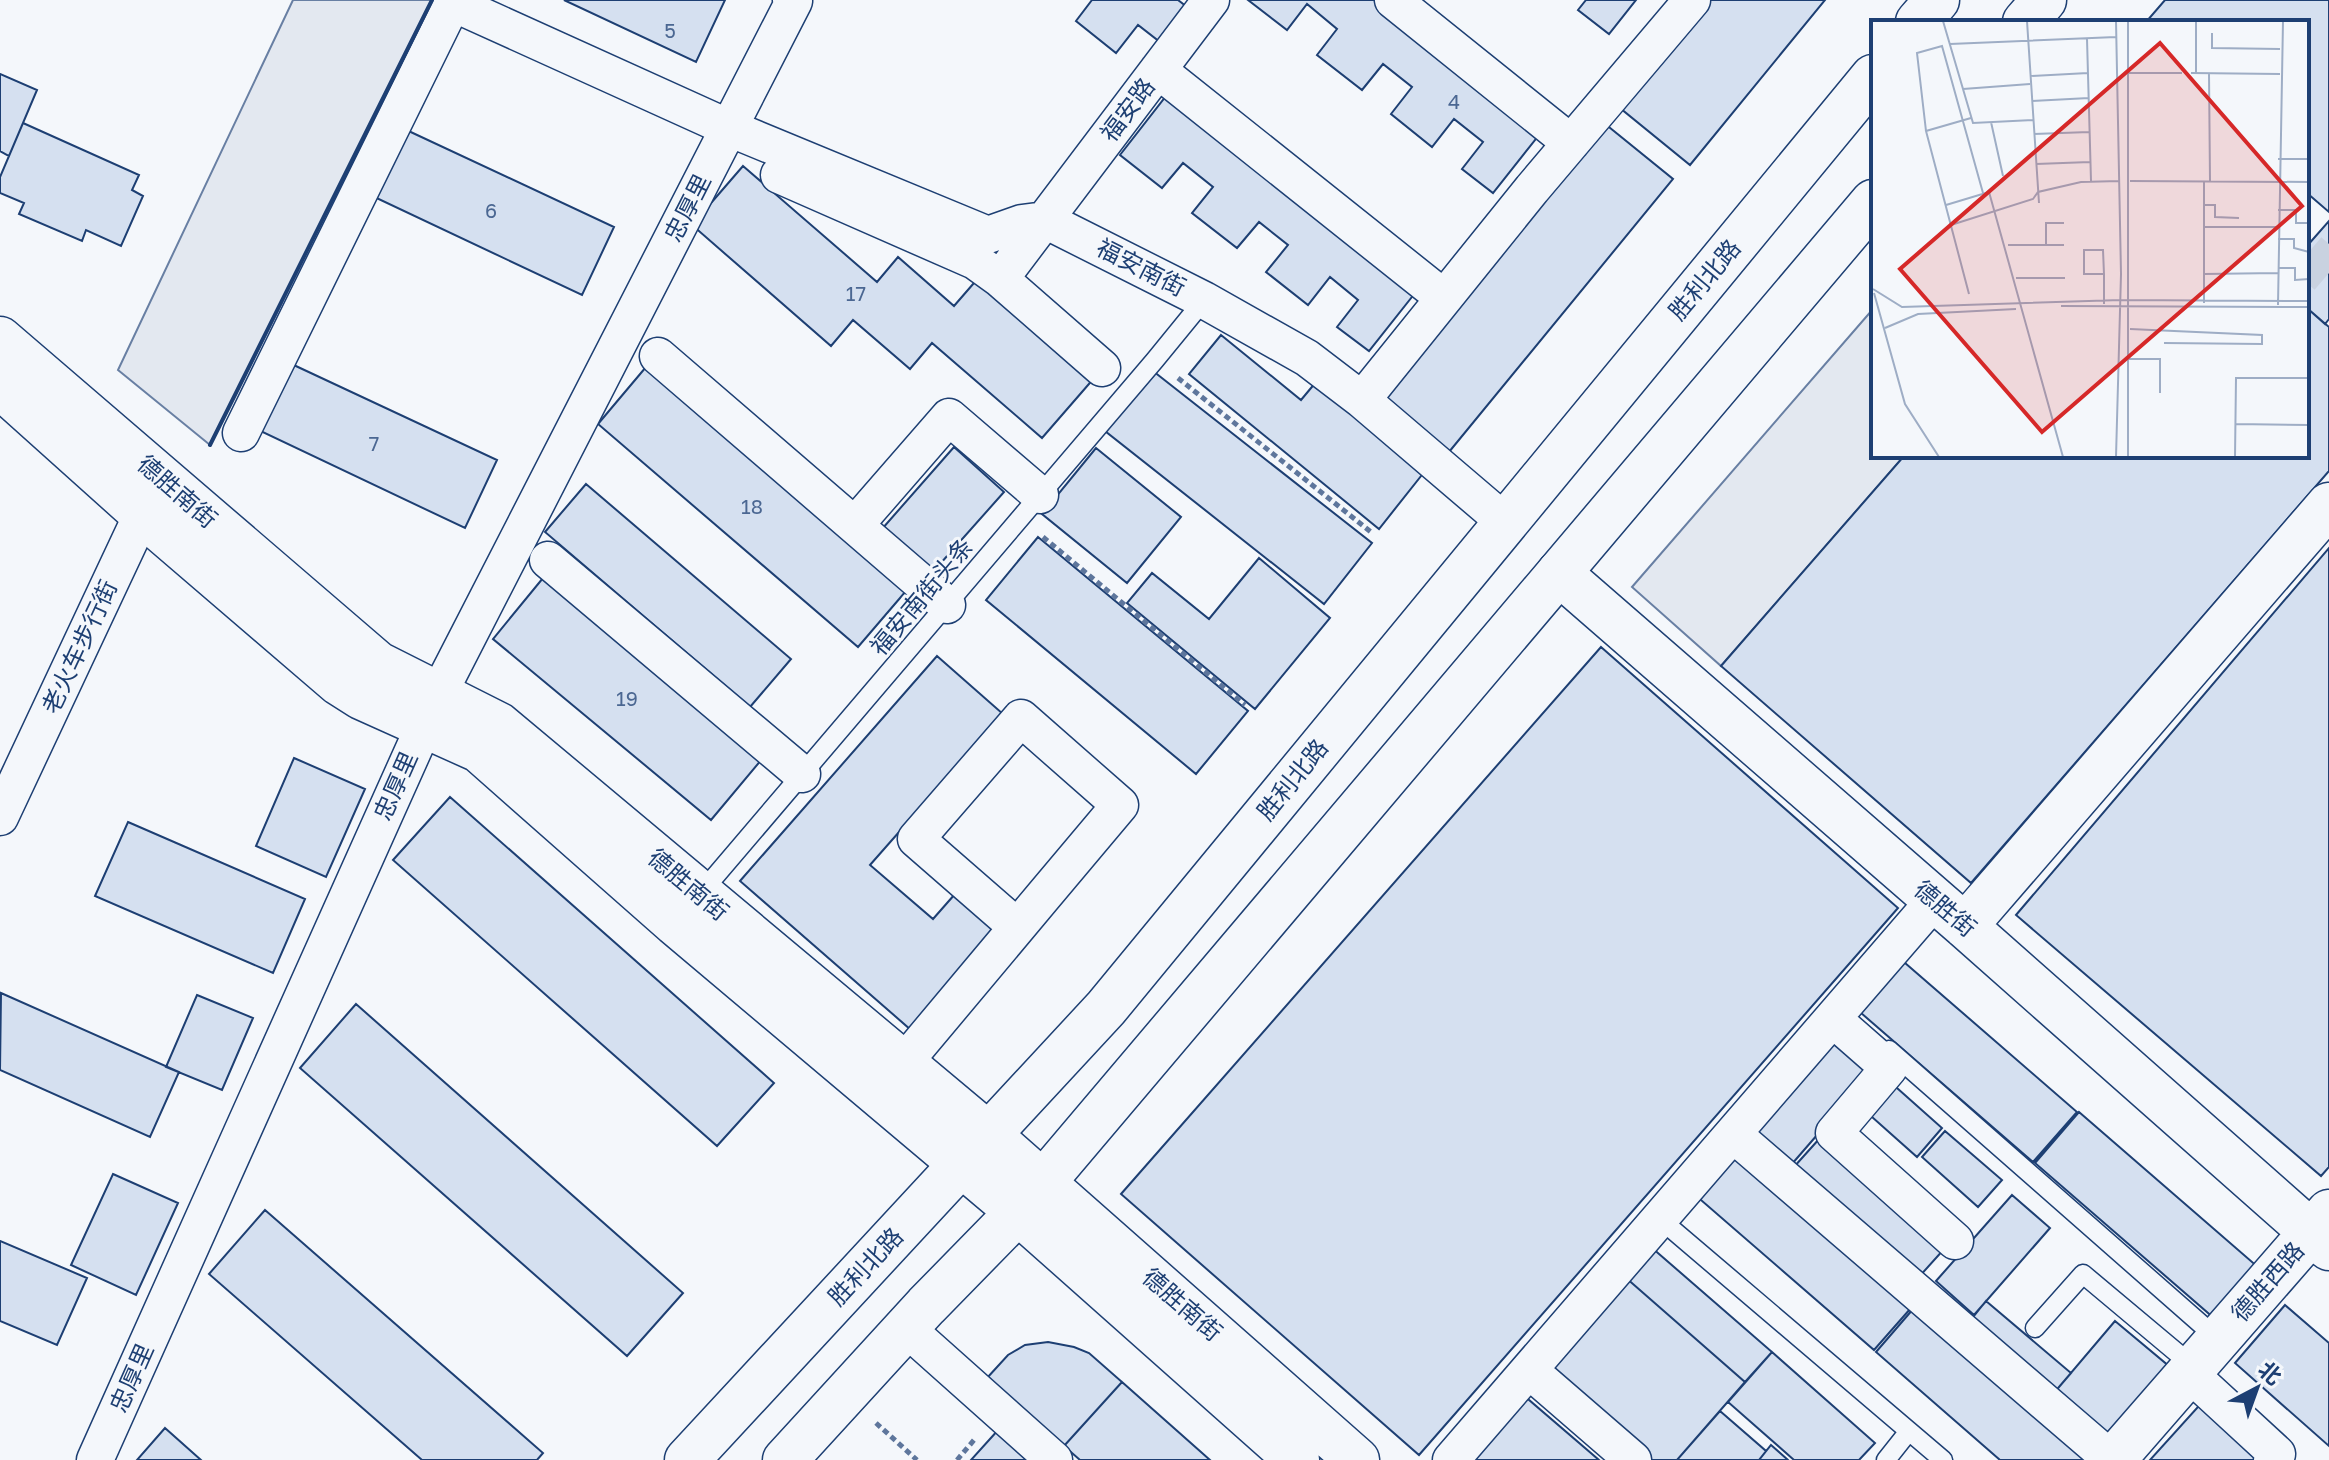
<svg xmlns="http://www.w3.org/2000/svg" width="2329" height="1460" font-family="'Golos Text','Noto Sans SC',sans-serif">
	<rect width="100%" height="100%" fill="#f4f7fb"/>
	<path fill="#e3e8f0" stroke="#687fa3" stroke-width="2" d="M293,0H432L210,445L118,370Z
		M1873,309V456H1904L1721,666L1632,587Z"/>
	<path fill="#d5e0f0" stroke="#1d3f73" stroke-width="2" d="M564,0H725L696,62Z
		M1092,0H1178L1187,7L1160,42L1138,25L1116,53L1076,21Z
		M1248,0H1379L1543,130L1493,193L1462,169L1483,142L1454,119L1432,147L1391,114L1412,87L1383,64L1362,90L1317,55L1337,29L1307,4L1287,30Z
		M1586,0H1636L1609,34L1578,10Z
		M1709,0H1825L1690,165L1620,108Z
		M2165,0H2329V212L2307,193V22H2146Z
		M0,74L37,90L9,156L0,151Z
		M1170,91L1419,288L1369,351L1337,327L1358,300L1330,277L1308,305L1266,272L1288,245L1259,222L1237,248L1192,213L1213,187L1183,163L1162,188L1120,155Z
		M23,123L139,175L132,190L143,196L121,246L86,230L82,241L19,214L24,203L0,193V177Z
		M1604,123L1673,179L1449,452L1380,395Z
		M400,127L614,227L582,295L368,194Z
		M743,166L877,282L898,257L954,306L980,276L1095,377L1042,438L932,343L910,369L853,320L831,346L692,225Z
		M2329,221V319L2325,324L2307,308V246Z
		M2307,308L2329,327V471L1971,883L1721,666L1904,456H2307Z
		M1221,335L1301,400L1316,382L1425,471L1379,529L1189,374Z
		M283,360L497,460L465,528L252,427Z
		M646,367L906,591L858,647L598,424Z
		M1153,371L1372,543L1324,604L1105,431Z
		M954,447L1004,492L932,573L882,529Z
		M1096,448L1181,517L1127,583L1042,514Z
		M586,484L791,659L750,707L545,532Z
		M1038,537L1248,711L1196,774L986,600Z
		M2329,548V1167L2321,1176L2016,915Z
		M1259,558L1330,618L1255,709L1127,603L1152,573L1209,619Z
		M543,578L762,759L711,820L493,639Z
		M1601,647L1898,908L1419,1455L1121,1194Z
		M937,656L1003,714L870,865L933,919L955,894L998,931L911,1030L740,881Z
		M294,758L365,789L326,877L256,846Z
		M450,797L774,1083L717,1146L393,860Z
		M128,822L305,899L273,973L95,896Z
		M1897,956L2077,1112L2033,1162L1853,1006Z
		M1,993L179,1072L150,1137L0,1070Z
		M197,995L253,1018L222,1090L166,1067Z
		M356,1004L683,1293L627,1356L300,1068Z
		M1836,1031L1876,1067L1785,1172L1744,1137Z
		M1888,1080L1942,1128L1917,1157L1863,1109Z
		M2079,1112L2259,1268L2215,1319L2035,1163Z
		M1945,1131L2002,1180L1978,1207L1922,1157Z
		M1820,1138L1945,1248L1918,1278L1793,1168Z
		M1738,1144L1918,1300L1874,1350L1694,1194Z
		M113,1174L178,1203L136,1295L71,1265Z
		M2012,1195L2050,1228L1974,1315L1936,1281Z
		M265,1210L543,1453L537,1460H422L209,1274Z
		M0,1241L87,1278L57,1345L0,1321Z
		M1651,1247L1772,1352L1745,1382L1625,1277Z
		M1625,1277L1745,1382L1677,1460H1646L1543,1371Z
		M1920,1301L2098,1460H2000L1876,1352Z
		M1986,1301L2071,1373L2053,1394L1970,1321Z
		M2285,1305L2329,1343V1446L2235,1363Z
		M2115,1321L2170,1367L2109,1440L2053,1394Z
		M1048,1342L1074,1347L1089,1353L1122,1382L1064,1446L987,1378L1008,1355L1025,1345Z
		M1772,1352L1875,1443L1859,1460H1794L1728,1402Z
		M1122,1382L1210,1460H1080L1064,1446Z
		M1521,1393L1599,1460H1465Z
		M2206,1398L2257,1460H2150Z
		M1720,1411L1766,1451L1759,1460H1677Z
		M165,1428L201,1460H137Z
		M999,1429L1034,1460H971Z
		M1771,1445L1788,1460H1759Z"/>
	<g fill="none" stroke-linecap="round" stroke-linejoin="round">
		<path stroke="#c9d2e0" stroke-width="44" stroke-dasharray="44 22" stroke-linecap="butt" d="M2307,254L2329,273"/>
		<g stroke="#1d3f73" stroke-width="21">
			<path id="lane" d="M700,894L1155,360L1204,300
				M1889,1050L2218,1339
				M1660,1219L1943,1460
				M2035,1328L2083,1274L2194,1367
				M1886,1460L1909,1431"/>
		</g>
		<g stroke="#1d3f73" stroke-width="39">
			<path id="street" d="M1393,0L1571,143
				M453,3L729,128L988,235L1022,223L1045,220L1204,300L1307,358L1362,400L1505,522
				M1158,70L1444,298
				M779,175L975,261L1000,279L1102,368
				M1000,279L1211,0
				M658,356L947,605
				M1362,400L1532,189L1692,0
				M241,433L454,0
				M855,525L949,417L1040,495
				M548,560L802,774
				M0,817L154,489
				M1833,1019L1889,1068L1834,1133L1955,1241
				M886,1084C964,990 1042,898 1120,805L1021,718L916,839L1017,927
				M1733,1134L2112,1460
				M906,1328L1054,1460
				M1529,1370L1633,1460
				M2189,1373L2277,1454L2272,1460
				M95,1460L439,693L794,1L791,0
				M1451,1460L1934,901"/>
		</g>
		<g stroke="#1d3f73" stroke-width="47">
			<path id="secondary" d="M0,339L378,664L499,725L989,1135L1357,1460
				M0,386L155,525L339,683L361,697L479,750L675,923L1018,1212L1297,1460
				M1559,573L1965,926L2329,1248
				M1965,926L2329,505
				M2113,1460L2329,1212"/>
		</g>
		<g stroke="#1d3f73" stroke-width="47">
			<path id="highway" d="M1918,22L1937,0
				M2025,22L2044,0
				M687,1460L1106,1008L1873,77
				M785,1460L926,1306L1018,1212L1873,202"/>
		</g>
		<path stroke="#5e769c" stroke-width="5" stroke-dasharray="6 4" stroke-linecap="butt" d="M1178,378L1371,532
			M1043,537L1245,705
			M876,1423L917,1460
			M957,1460L974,1440"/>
		<use href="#lane" stroke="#f4f7fb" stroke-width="18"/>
		<use href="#street" stroke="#f4f7fb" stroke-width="36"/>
		<use href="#secondary" stroke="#f4f7fb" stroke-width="44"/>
		<use href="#highway" stroke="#f4f7fb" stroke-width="44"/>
		<path stroke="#1d3f73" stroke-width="4" d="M210,445L432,0"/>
	</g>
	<g text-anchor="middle" stroke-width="6" stroke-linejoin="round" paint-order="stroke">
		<g font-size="20" fill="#4b6792">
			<text x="670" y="38">5</text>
			<text x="1454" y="109">4</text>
			<text x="491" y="218">6</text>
			<text x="856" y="301">17</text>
			<text x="374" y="451">7</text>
			<text x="752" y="514">18</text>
			<text x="627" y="706">19</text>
		</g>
		<g font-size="24" fill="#1d3f73" stroke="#f4f7fb">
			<text transform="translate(1128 110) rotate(-53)" y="8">福安路</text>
			<text transform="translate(688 208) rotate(-63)" y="8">忠厚里</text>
			<text transform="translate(1141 268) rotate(27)" y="8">福安南街</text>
			<text transform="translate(1705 280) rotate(-50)" y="8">胜利北路</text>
			<text transform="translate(177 492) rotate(41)" y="8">德胜南街</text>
			<text transform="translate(922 597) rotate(-50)" y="8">福安南街头条</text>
			<text transform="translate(80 647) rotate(-65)" y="8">老火车步行街</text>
			<text transform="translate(1293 780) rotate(-51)" y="8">胜利北路</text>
			<text transform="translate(396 786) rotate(-66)" y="8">忠厚里</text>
			<text transform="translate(688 885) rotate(40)" y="8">德胜南街</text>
			<text transform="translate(1945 909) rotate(40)" y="8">德胜街</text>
			<text transform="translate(866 1267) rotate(-47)" y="8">胜利北路</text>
			<text transform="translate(2268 1282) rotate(-49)" y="8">德胜西路</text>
			<text transform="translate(1182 1305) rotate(41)" y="8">德胜南街</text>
			<text transform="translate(132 1378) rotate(-66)" y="8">忠厚里</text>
		</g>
	</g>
	<g transform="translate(1871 20)">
		<rect width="438" height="438" fill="#f4f7fb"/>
		<path fill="none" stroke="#9eadc5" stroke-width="2" d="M72,1L102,103L162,100M156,1L168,183M257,1V437M325,1V53M341,13V28L409,29M216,19L220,161M79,24L245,17M257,53H311M320,53L409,54M338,53L339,161M159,56L217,53M92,69L159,64M161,81L218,78M120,102L132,156M55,111L46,33L71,26L112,173M163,114L218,112M407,139H438M165,144L219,142M259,161L438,162M333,162V283M75,185L118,172L192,437M333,185H344V197L368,198M407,190H425V203H438M80,205L162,179L167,172L210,162L248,161M333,207H407M407,219H423V228L438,232M137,225H193M175,225V203H193M407,248H424V260L438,259M233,254H213V230H232L233,254V284M333,254L407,253M145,258H194M2,269L31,287L250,280L438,281M3,273L34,384L68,437M98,274L55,111L100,98M407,285L412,1M190,286L438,287M14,308L47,294L145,289M259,309L391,315V324L293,323M258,339H289V373M364,404L438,405M245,437L250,254L245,1M364,437L365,358H438"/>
		<path fill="#d62828" fill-opacity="0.15" stroke="#d62828" stroke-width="4" d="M289,23L431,186L171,412L29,249Z"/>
		<rect width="438" height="438" fill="none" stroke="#1d3f73" stroke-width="4"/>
	</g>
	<g transform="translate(2257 1388) rotate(41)" stroke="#f4f7fb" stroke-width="6" paint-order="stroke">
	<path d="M0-6L14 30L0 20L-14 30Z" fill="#1d3f73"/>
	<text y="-12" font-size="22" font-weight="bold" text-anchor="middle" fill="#1d3f73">北</text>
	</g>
</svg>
